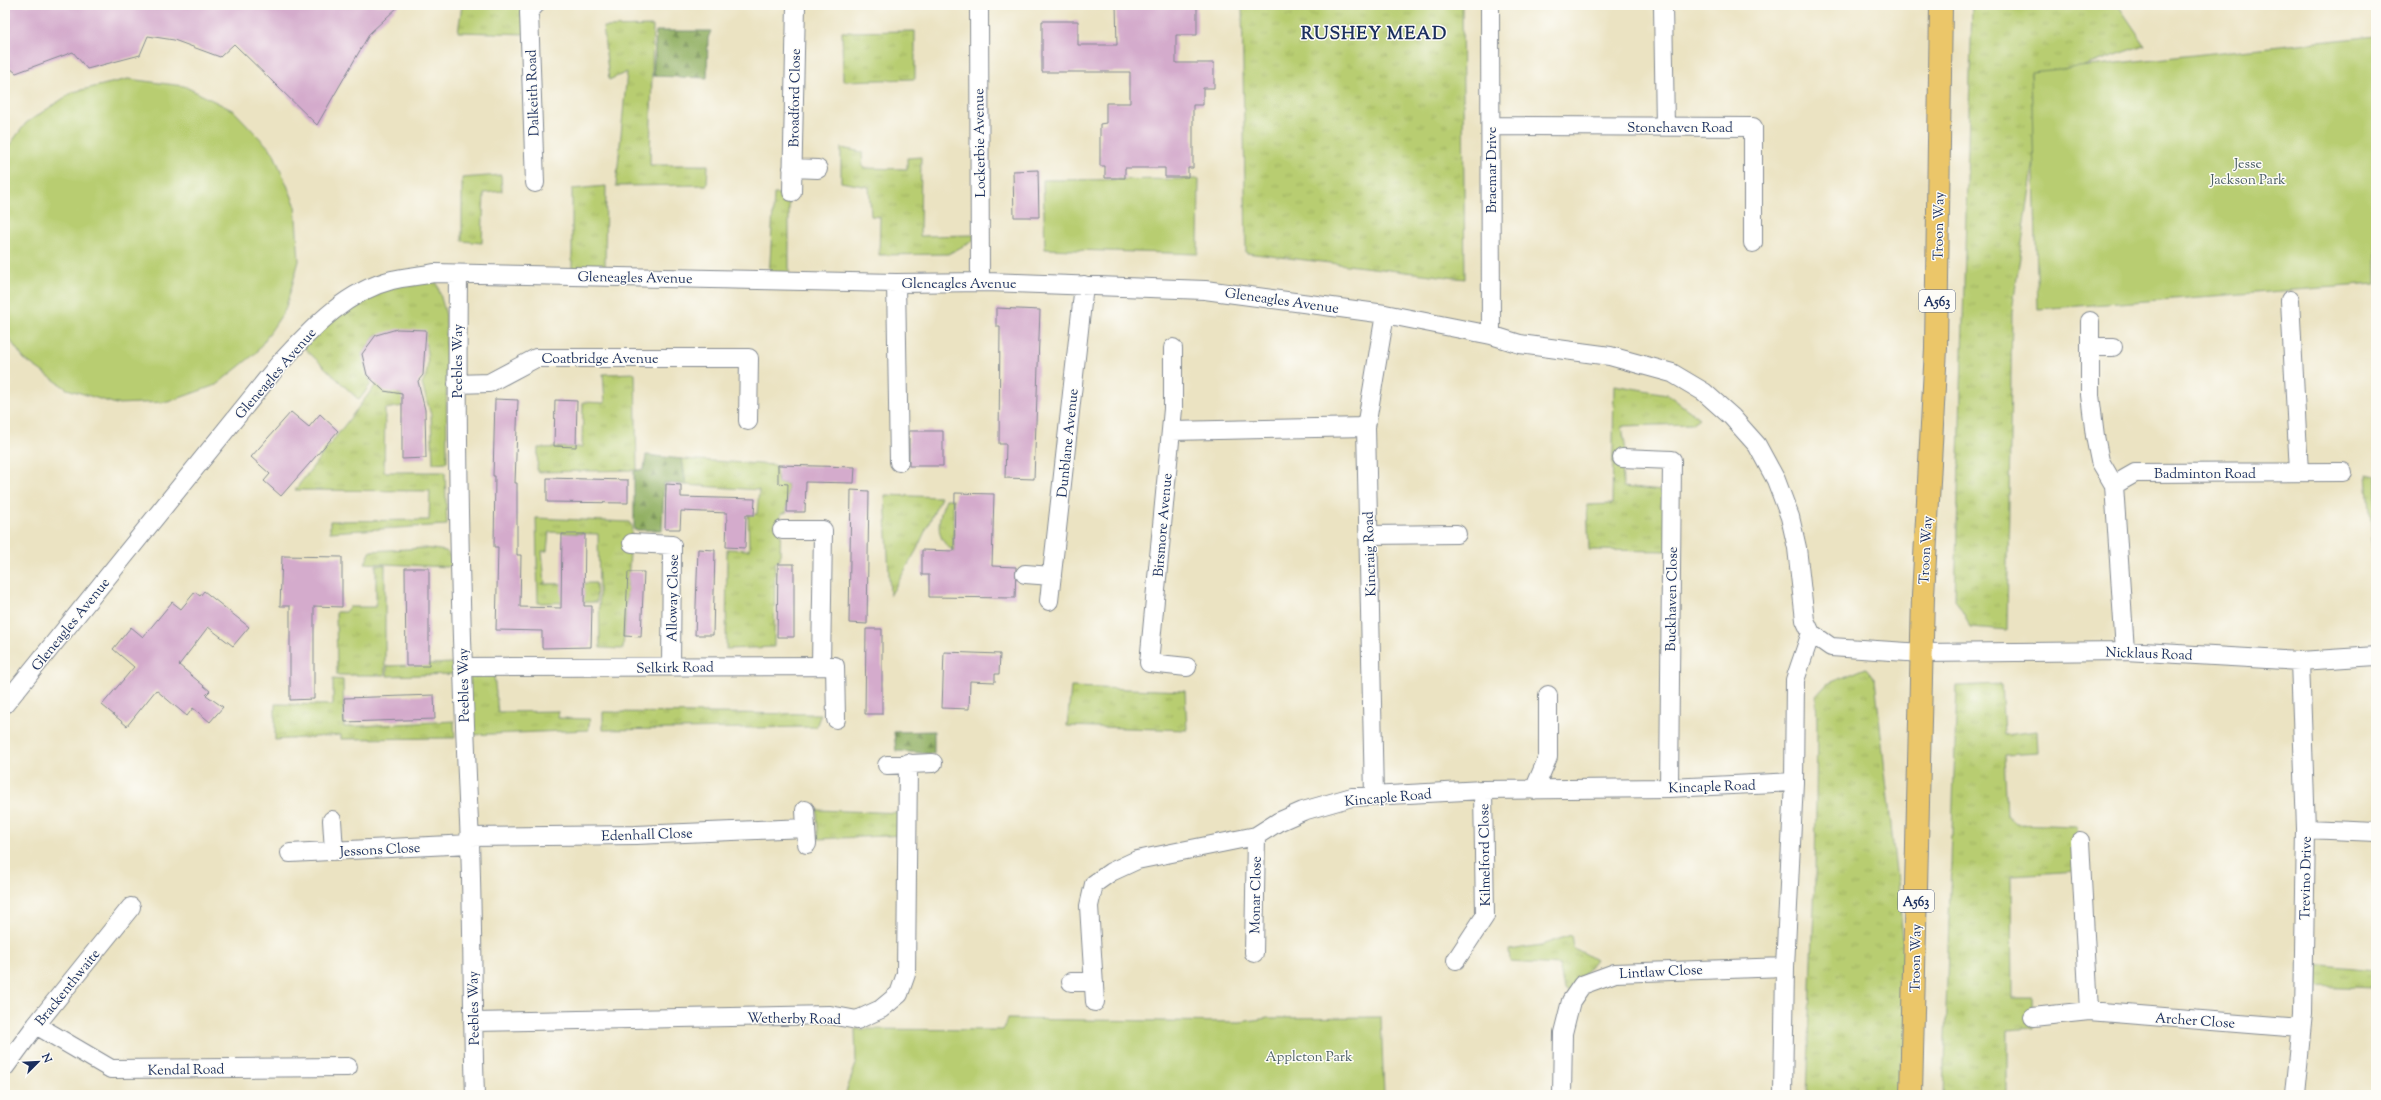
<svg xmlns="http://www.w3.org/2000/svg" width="2381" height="1100" font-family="'Sorts Mill Goudy',serif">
	<defs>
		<pattern id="grass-tufts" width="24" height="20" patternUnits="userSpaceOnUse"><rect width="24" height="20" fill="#b8cd71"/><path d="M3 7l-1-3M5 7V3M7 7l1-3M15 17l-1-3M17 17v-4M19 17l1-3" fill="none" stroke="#9eb064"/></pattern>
		<pattern id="forest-firs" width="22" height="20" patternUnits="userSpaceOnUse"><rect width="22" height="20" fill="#92b063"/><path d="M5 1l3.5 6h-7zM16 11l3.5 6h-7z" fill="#769055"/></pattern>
	</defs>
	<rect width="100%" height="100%" fill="#fdfcf7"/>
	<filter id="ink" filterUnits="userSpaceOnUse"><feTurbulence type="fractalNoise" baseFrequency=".025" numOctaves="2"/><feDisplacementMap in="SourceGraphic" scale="8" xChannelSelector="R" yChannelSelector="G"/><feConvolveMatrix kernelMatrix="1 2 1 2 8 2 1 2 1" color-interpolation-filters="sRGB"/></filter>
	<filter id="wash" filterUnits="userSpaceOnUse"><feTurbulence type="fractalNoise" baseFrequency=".012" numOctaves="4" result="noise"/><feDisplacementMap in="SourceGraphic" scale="16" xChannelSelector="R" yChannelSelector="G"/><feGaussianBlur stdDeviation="0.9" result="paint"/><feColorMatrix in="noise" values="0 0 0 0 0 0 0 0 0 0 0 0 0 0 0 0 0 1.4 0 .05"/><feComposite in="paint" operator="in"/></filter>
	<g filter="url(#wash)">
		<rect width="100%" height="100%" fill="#ebe3c2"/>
		<path fill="url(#grass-tufts)" stroke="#6a7e68" d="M462,5H529L527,34L458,32Z
			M1242,5H1462L1465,279L1246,253Z
			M1972,5H2118L2145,45L2046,79L2012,311L2007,630L1971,627L1955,599Z
			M653,26L650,165H708L707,185L616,186L627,72L609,80L603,27Z
			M915,31V79L843,81L842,32Z
			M841,148L862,152L863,168L907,169V158L921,157L920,236L974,235L973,241L948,254L879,255L880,217L871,216L869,187L841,182Z
			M501,175L502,191L484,193L482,243L462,241V178Z
			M606,186L605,274L572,273V189Z
			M774,194H789V278H769Z
			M434,273L446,315L447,462L433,463L431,415L422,384C430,370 428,357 425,341L402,332L376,335L362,354L371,384L359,400L299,343L354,296Z
			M635,373L637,470L537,472L538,448L582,447L583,402L605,403L603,374Z
			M377,383L408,398L403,406L385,409L384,472H445L447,525L330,532V521L429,520L430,491L295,490Z
			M1614,385L1667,394L1699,418L1691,424L1622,426L1626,451L1613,462L1622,458L1623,487L1672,492L1671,551L1589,550L1587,505L1612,504Z
			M682,459L775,465L778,483L788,484L787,512L781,514L780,560L775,563L774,647L726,649L727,549L749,550L748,515L757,514L759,490L686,485Z
			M2367,473L2376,475V552L2373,551Z
			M885,495L941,497L916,551L890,596Z
			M946,499H953L954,551C933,539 938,517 946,499Z
			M536,518L629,522L632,526L623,649L600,648L598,534L549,532L547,551H542L545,583L541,584L596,583L597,602L538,603Z
			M425,548L446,551L455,560L448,567L365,563L371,551Z
			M376,565H385V675H337L336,612H345L349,607H376Z
			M453,663L454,674L387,676V666Z
			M1866,668L1875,679L1908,982L1905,1095H1807L1815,878L1817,724L1816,696L1827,684Z
			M494,675L498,712L559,711L558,718L590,719L588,730L469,735L468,676Z
			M333,679L343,680L344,727L454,721L455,738L341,739V735L275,740V704L333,705Z
			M2001,684L2004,735L2037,731L2038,753L2004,755L2007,815L2017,824L2077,826L2080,871L2011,875L2012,998H2033L2034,1028L2007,1030V1095H1943L1957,686Z
			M1071,687L1185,691L1187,730L1067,726Z
			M603,712L821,714L816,727L603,730Z
			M817,810L904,813L905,835L818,839Z
			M1571,935L1573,947L1595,960L1570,992L1564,989L1559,965L1510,962L1509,950L1541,945Z
			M2312,964L2376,970V988L2307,986Z"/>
		<path fill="url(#forest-firs)" stroke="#567060" d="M656,31H711L708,38L707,78L653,76Z
			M646,455L682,459L686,485L664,483L662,530H634V471L644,469Z
			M934,731V754L896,751L894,732Z"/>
		<path fill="#b8cd71" stroke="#6a7e68" d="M2376,36V284L2038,309L2031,72Z
			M128,79L184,86L234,111L273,152L295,204L299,261L285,310L256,353L216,385L168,402L116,404L67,389L24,359L5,333V151L26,123L73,92Z
			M1199,179L1198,254L1045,249L1043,180Z
			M1381,1017L1384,1095H845L856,1064L855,1029L1003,1030L1007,1019L1240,1022L1268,1018Z"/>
		<g id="blocks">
			<path fill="#d4abcc" d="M5,5H280L291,10L304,5H400L370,33L317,125L234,44L220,57L174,40L148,36L140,55L87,69L73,52L16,73L5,64Z
				M1116,5H1197V35H1176V63H1214V88H1203V105H1193V168H1188V177H1165V168H1125V178H1105V166H1100V124L1106,123V103H1130V72H1042V21H1078V45H1117Z
				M1038,170L1039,217H1014L1013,171Z
				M996,308L1040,310L1034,479L1005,478L1006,444H999L1000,326H996Z
				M397,329L426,330L423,375L418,381L425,410L426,458L402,459V394L384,391L367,375L362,354L376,335Z
				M495,399L518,400L515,483H517V555H521L520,607L561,608L562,534H585L584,606H592L591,647L542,648V631L496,630L498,547H494L495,476H493Z
				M555,400L577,401L576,447L554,446Z
				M291,412L309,427L320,414L338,431L281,496L264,481L270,474L251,457Z
				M909,431H943V466H909Z
				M778,465L855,467L854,483L806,482L805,512H787L788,484L778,483Z
				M547,478L628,480V503L547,502Z
				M666,484L681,485V497L755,499L754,515H746L745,548L726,547L727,513L681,511L680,529H665Z
				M851,490L869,491L867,624L849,623Z
				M955,493L994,494L992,566L1016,567L1015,598L929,597V575H922V550L954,551Z
				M698,549L715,550L713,635H695Z
				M282,556L342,557V607L314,606V699L290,700V606H280Z
				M778,564H794V637H777Z
				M405,568H429V666H406Z
				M628,572H644L641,637L625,636Z
				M204,591L249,627L233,646L208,627L179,665L210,691L206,695L223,707L210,722L193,708L187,716L156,690L127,726L102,705L134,667L113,649L131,627L143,637L172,602L181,609L195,592L200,596Z
				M866,629H882V714H865Z
				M944,652L1000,654L999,674H995V682L970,681L969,709L942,708Z
				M434,695L435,719L345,722L344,698Z"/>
		</g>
	</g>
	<g filter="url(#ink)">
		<use href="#blocks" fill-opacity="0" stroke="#838990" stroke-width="1"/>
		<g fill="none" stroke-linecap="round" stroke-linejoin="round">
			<g stroke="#838990" stroke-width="20">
				<path id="minor" d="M535,5L529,12L535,183
					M979,5L980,282
					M1490,5L1491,335
					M1663,5L1665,127
					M1491,126L1753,127V243
					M792,168L818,169
					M792,192L796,5
					M458,274C456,464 461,654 470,843C473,927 472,1011 475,1095
					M896,283L899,462
					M2290,300L2299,472
					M2090,321V395L2095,436L2100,461L2114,485
					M2090,347H2113
					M1173,348V409L1149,663L1187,667
					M457,384L489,383L536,358H749L748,421
					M1171,431L1366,427
					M1622,458L1672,460L1669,788
					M782,530H823L821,666
					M1369,535L1457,534
					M632,543L672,545L671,667
					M1025,574L1052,576
					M1049,601L1084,285
					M2125,651L2114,485L2135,473L2343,472
					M462,667L835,666L836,719
					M5,704L279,364C311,330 344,292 392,280C405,277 420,276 434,273L896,283L987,282L1205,290L1385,314L1491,335L1520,344L1610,356L1672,373L1704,392L1732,417L1757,445L1776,480L1790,517L1797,548L1805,620L1811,633L1831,647L1922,653L2125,651L2300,661L2376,656
					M887,765L933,763
					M1534,790L1548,757V695
					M1374,796L1366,427L1385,314
					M332,820L334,851
					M806,828L807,844
					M2306,829L2376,832
					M469,837L636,835L806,828L805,810
					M2080,841L2089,1011
					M290,853L470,844
					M1254,953L1256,836
					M1456,960L1485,916L1483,790
					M1071,982H1094
					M1095,1002L1089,906L1094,884L1111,872L1137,860L1256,836L1278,822L1303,811L1352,797L1483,790L1669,788L1794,782
					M2033,1017L2089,1011L2301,1028
					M473,1022L830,1015L857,1020L881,1009L899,994L906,974L908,763
					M36,1025L111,1069L348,1067
					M5,1067L36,1025L131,907
					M1562,1095L1563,1033L1571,1001L1582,985L1615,973L1785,967
					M1783,1095L1785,967L1794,782L1795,680L1811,633
					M2295,1095L2303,1014L2306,829L2300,661"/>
			</g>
			<g stroke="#838990" stroke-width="24">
				<path id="trunk" d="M1911,1095L1923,596L1936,348L1941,5"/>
			</g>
			<use href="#minor" stroke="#fff" stroke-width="18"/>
			<use href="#trunk" stroke="#ebc669" stroke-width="22"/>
		</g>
	</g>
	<g text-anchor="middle" stroke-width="3" stroke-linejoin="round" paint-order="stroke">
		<g fill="#fdfcf7" stroke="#5f6c8c" stroke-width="1">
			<rect x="1919" y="290" width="36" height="22" rx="3"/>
			<rect x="1898" y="890" width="36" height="22" rx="3"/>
		</g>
		<g font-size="13" font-weight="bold" fill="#1b2f5e">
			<text x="1937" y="306">A563</text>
			<text x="1916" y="906">A563</text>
		</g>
		<g font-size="14" fill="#1b2f5e" stroke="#fdfcf7">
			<text transform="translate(532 93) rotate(-92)" y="5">Dalkeith Road</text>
			<text transform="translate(794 98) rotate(-89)" y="5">Broadford Close</text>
			<text x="1680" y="132">Stonehaven Road</text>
			<text transform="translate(979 143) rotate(-91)" y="5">Lockerbie Avenue</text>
			<text transform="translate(1491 170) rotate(-90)" y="5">Braemar Drive</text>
			<text transform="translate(1938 226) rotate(-89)" y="5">Troon Way</text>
			<text transform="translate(635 277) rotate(1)" y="5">Gleneagles Avenue</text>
			<text x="959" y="288">Gleneagles Avenue</text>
			<text transform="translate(1282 300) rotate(8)" y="5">Gleneagles Avenue</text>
			<text x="600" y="363">Coatbridge Avenue</text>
			<text transform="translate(457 361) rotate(-90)" y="5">Peebles Way</text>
			<text transform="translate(275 373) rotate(-49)" y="5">Gleneagles Avenue</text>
			<text transform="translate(1067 443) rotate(-84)" y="5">Dunblane Avenue</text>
			<text x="2205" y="478">Badminton Road</text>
			<text transform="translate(1162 525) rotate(-85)" y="5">Birsmore Avenue</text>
			<text transform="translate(1925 550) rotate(-87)" y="5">Troon Way</text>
			<text transform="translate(1369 554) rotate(-92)" y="5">Kincraig Road</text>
			<text transform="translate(672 598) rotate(-89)" y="5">Alloway Close</text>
			<text transform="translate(1671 599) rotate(-89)" y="5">Buckhaven Close</text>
			<text transform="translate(70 624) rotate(-51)" y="5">Gleneagles Avenue</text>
			<text transform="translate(2149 653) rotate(2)" y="5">Nicklaus Road</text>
			<text transform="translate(675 667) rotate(-1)" y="5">Selkirk Road</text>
			<text transform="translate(463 685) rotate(-91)" y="5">Peebles Way</text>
			<text transform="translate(1712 786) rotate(-2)" y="5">Kincaple Road</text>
			<text transform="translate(1388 797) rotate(-5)" y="5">Kincaple Road</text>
			<text transform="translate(647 834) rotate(-2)" y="5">Edenhall Close</text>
			<text transform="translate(380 849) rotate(-3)" y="5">Jessons Close</text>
			<text transform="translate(1484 855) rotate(-91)" y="5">Kilmelford Close</text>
			<text transform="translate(2305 878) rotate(-89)" y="5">Trevino Drive</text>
			<text transform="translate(1255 895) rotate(-89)" y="5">Monar Close</text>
			<text transform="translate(1915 958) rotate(-89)" y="5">Troon Way</text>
			<text transform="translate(1661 971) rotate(-3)" y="5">Lintlaw Close</text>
			<text transform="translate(67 987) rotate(-51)" y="5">Brackenthwaite</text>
			<text transform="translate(473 1008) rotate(-91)" y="5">Peebles Way</text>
			<text transform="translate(794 1018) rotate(1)" y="5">Wetherby Road</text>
			<text transform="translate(2195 1020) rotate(4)" y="5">Archer Close</text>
			<text transform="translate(186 1069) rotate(-1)" y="5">Kendal Road</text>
		</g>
		<g font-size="14" fill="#4a5e64" stroke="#fdfcf7">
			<text x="2248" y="168">Jesse<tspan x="2248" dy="16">Jackson Park</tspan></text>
			<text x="1309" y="1061">Appleton Park</text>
		</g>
		<g font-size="18" font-weight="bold" letter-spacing="1" fill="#1b2f5e" stroke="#fdfcf7">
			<text x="1374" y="39">RUSHEY MEAD</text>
		</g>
	</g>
	<rect width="2381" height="1100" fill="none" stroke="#fdfcf7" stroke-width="20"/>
	<g transform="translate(38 1062) rotate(66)" stroke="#fdfcf7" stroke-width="3" paint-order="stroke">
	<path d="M0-3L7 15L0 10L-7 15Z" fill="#1b2f5e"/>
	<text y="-6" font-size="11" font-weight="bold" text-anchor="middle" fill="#1b2f5e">N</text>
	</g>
</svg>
